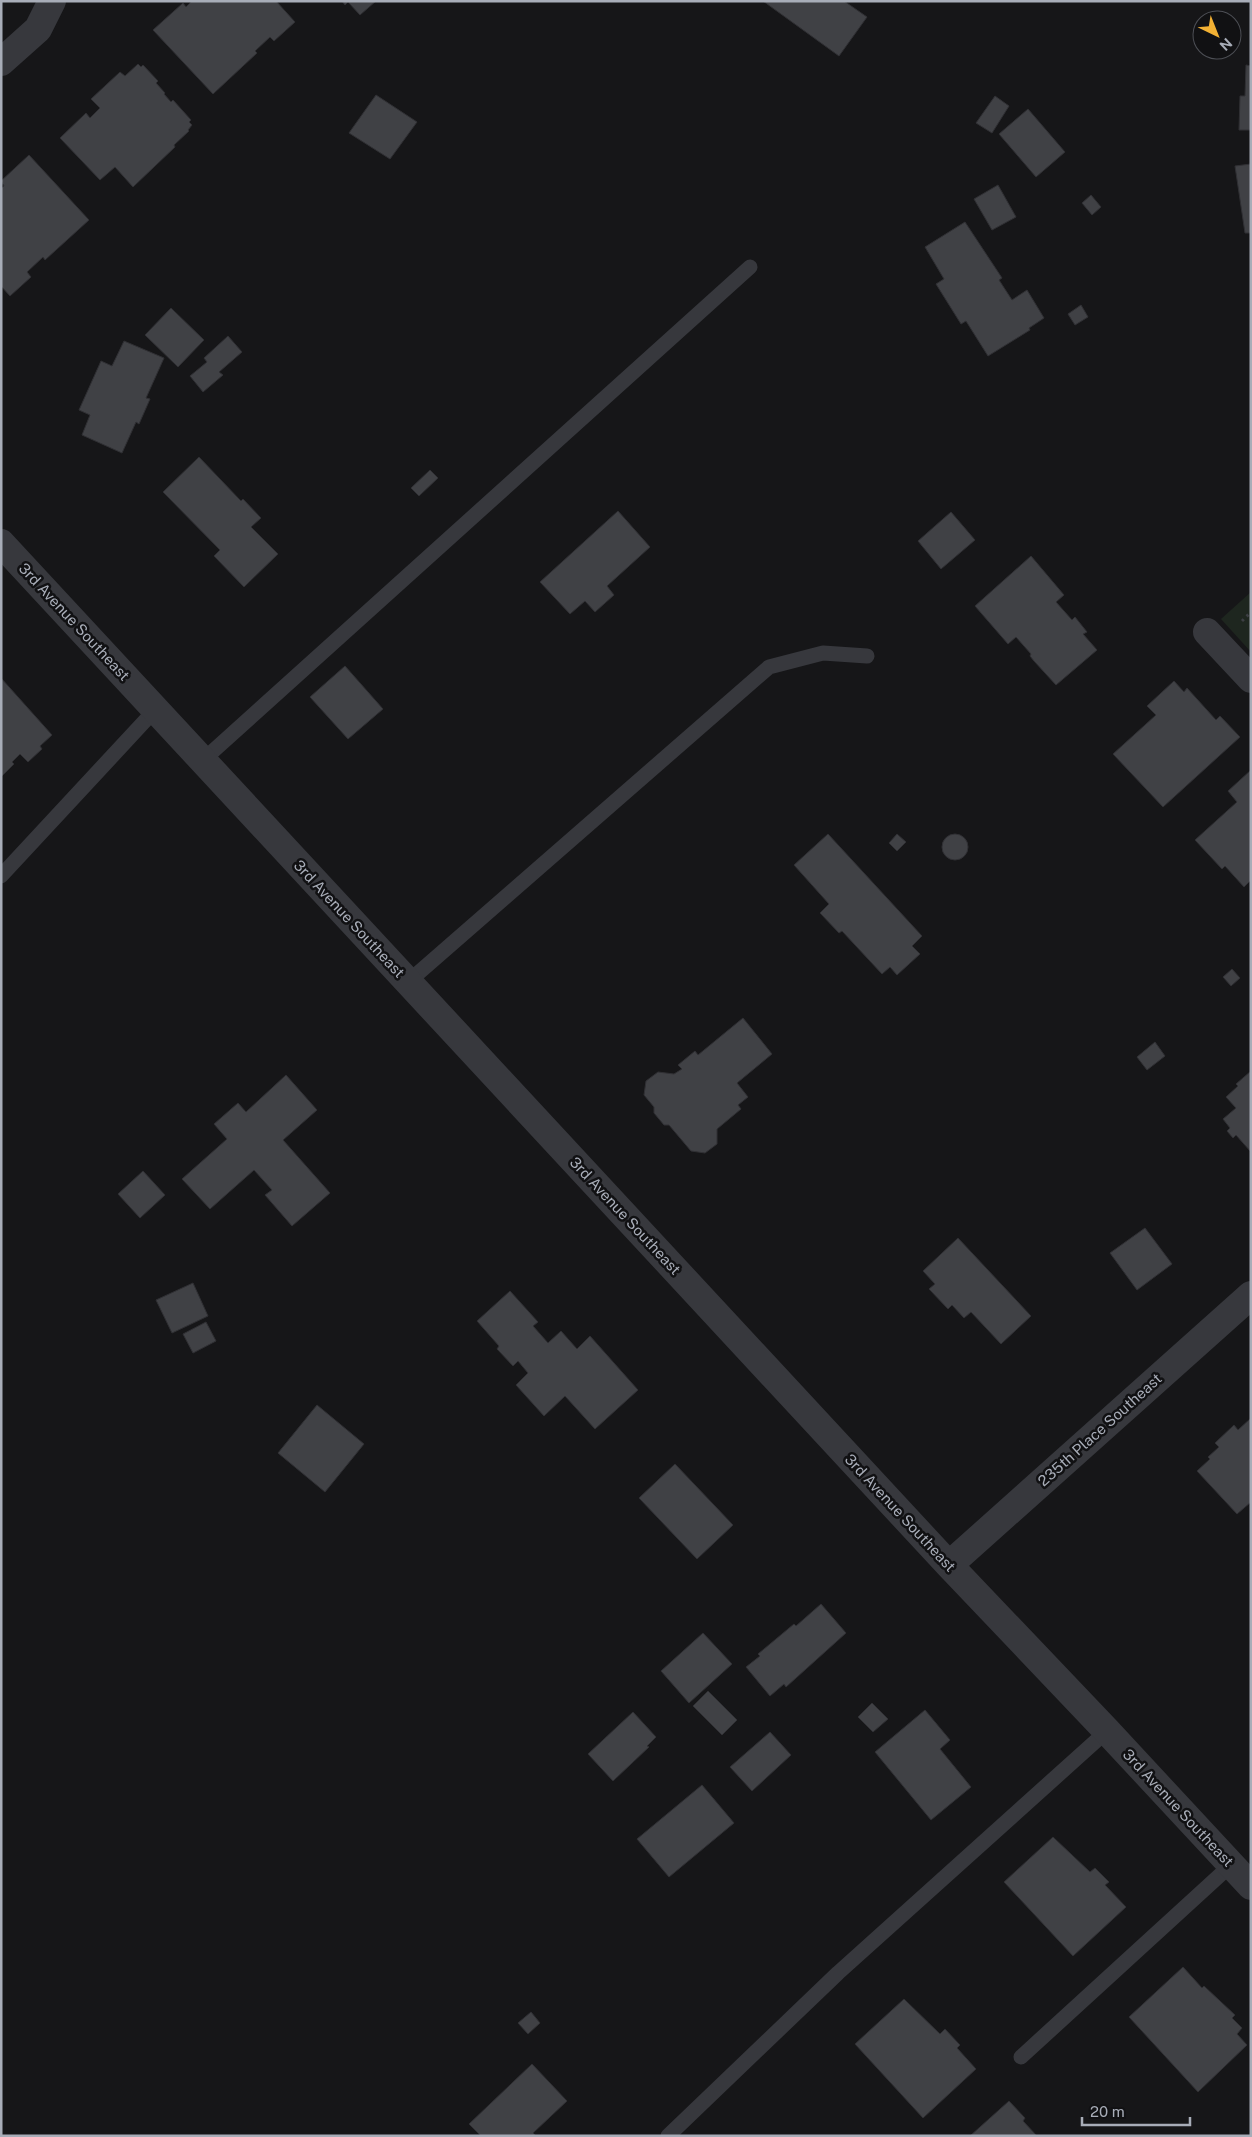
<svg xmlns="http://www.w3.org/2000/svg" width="1252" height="2137" font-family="'Public Sans',sans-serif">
	<rect width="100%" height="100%" fill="#161618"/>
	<path fill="#1e261f" d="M1251,592V652L1221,619Z"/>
	<path fill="#404145" stroke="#303034" d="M192,1H276L295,22L274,41L270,37L255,51L257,53L213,94L153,30L183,3L186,7Z
		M342,1H376L360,15L348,2L345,5Z
		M763,1H844L867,17L839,56Z
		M138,64L141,67L143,65L158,81L156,83L165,93L164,94L171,102L173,100L191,120L189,122L192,125L188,130L189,131L174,145L175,147L133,187L115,167L100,180L60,138L86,113L90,118L100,108L91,99L120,72L125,76Z
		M1246,65L1251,66V130H1239L1240,96H1245Z
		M376,95L417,122L390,159L349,133Z
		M995,96L1009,106L992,133L976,123Z
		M1028,109L1065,152L1036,177L999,134Z
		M29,155L89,220L45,260L43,257L27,272L31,277L10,296L1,286V189L4,186L1,181Z
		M1251,164V233H1245L1235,166Z
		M998,185L1016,217L992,230L974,199Z
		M1091,195L1101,207L1092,215L1082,203Z
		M965,222L1002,278L999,280L1012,300L1027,290L1044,318L1029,328L1030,330L988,356L966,321L961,324L936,284L944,279L925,247Z
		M1081,305L1088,317L1075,325L1068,314Z
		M171,308L204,340L178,367L145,335Z
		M228,336L242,352L219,372L223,375L203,392L190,376L207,362L204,358Z
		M124,341L164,358L146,398L150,399L139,424L136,422L122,453L82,435L90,415L79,410L101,361L112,366Z
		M199,457L241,501L243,499L261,518L251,527L278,554L244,587L214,556L220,550L163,492Z
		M430,470L438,478L419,496L411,488Z
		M618,511L650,547L607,586L614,595L595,612L585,601L570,614L540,582Z
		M951,512L975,540L941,569L918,541Z
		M1031,556L1064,595L1056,602L1072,620L1075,617L1087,632L1083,634L1097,650L1056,685L1034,661L1030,656L1031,654L1016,637L1008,644L975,606Z
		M345,666L383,709L348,739L310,697Z
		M1,678L52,735L40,746L42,749L28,762L20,754L12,762L14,764L1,777Z
		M1174,681L1184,692L1187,688L1216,720L1220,716L1240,737L1163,807L1113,754L1156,715L1147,706Z
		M1251,770V880L1244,887L1225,866L1222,869L1195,840L1237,802L1228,791Z
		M942 847a13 13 0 1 1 26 0a13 13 0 1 1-26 0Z
		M828,834L922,936L912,946L920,954L897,975L890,967L882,974L842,931L839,933L820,913L829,904L794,865Z
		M897,834L906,842L897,851L889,843Z
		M1232,969L1240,978L1231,986L1223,977Z
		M743,1018L772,1054L737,1083L748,1097L738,1105L741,1109L717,1129V1144L705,1153L691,1151L669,1125H664L654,1113V1107L644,1095L646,1081L658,1072L674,1074L682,1069L678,1065L695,1051L698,1055Z
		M1155,1042L1165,1056L1147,1070L1137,1057Z
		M1251,1071V1152L1236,1135L1233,1138L1227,1131L1230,1128L1223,1119L1236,1108L1226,1097L1238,1086L1236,1084Z
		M286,1075L317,1110L283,1140L330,1193L292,1226L265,1195L272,1190L254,1170L210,1209L182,1179L227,1139L214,1124L238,1103L246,1112Z
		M143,1171L165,1195L140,1218L118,1194Z
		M1145,1228L1172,1264L1137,1290L1110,1253Z
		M958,1238L1031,1316L1001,1344L971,1312L964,1318L952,1305L948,1309L929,1289L935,1284L923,1271Z
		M193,1283L208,1316L172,1333L156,1300Z
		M510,1291L538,1322L533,1326L548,1343L561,1331L577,1349L590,1336L638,1390L595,1429L565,1396L544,1416L516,1385L528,1373L518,1361L513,1366L497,1349L499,1346L477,1321Z
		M206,1322L216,1341L193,1353L183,1334Z
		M317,1405L364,1444L325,1492L278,1453Z
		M1251,1418V1502L1237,1514L1197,1471L1210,1459L1208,1457L1219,1447L1215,1443L1234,1425L1238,1430Z
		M675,1464L733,1525L697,1559L639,1498Z
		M821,1604L846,1633L786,1687L784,1684L770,1696L746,1667L760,1656L758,1654L794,1624L796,1626Z
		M703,1633L732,1664L689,1703L661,1671Z
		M708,1691L737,1720L722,1735L693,1706Z
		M872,1703L888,1719L873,1732L858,1717Z
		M925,1710L950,1740L940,1749L971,1787L931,1820L875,1752Z
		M633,1712L656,1737L647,1746L649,1747L613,1781L588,1754Z
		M770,1732L791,1755L752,1791L730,1767Z
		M702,1785L734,1823L669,1877L637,1839Z
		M1053,1837L1090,1872L1095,1868L1109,1882L1105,1885L1126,1907L1073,1956L1004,1882Z
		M1183,1967L1202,1988L1204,1986L1235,2015L1232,2018L1242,2028L1237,2034L1247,2045L1198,2092L1129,2017Z
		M904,1999L940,2034L945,2029L960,2045L957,2048L976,2069L923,2118L855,2044Z
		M531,2012L540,2023L528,2034L518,2023Z
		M532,2064L567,2101L533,2133L536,2136H481L469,2124Z
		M1009,2101L1025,2118L1023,2121L1037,2136H970Z"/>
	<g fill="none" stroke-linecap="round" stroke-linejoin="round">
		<path stroke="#3d3f44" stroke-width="3" stroke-dasharray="2.5 4" stroke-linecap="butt" d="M1242,621L1251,612"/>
		<path stroke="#37383d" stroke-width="15" d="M202,761L750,267
			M1,876L155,710
			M408,982L769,667L823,653L867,656
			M1021,2057L1231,1865
			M668,2136L838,1973L1107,1731"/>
		<path stroke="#37383d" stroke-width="28" d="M1,62L38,29L52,1
			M1,543L949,1565L1107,1731L1251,1886
			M1207,632L1251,679
			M949,1565L1251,1295"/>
	</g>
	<g text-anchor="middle" stroke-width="5" stroke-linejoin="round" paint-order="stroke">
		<g font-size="15" fill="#a8adb8" stroke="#111113">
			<text transform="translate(74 622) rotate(47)" y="5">3rd Avenue Southeast</text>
			<text transform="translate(349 919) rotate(47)" y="5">3rd Avenue Southeast</text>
			<text transform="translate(625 1216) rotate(47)" y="5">3rd Avenue Southeast</text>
			<text transform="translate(1100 1430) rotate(-42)" y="5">235th Place Southeast</text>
			<text transform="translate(900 1513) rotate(47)" y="5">3rd Avenue Southeast</text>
			<text transform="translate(1178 1808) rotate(47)" y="5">3rd Avenue Southeast</text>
		</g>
	</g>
	<rect width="1252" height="2137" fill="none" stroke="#a8adb8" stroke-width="5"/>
	<g transform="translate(1217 35) rotate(137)"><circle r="24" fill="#111113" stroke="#4d4f55"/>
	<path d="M0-4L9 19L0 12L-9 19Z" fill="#f2b134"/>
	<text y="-8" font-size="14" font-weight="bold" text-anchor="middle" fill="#a8adb8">N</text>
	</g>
	<path d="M1082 2117v8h108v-8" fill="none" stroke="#a8adb8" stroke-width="2.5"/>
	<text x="1090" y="2117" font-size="15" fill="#a8adb8" stroke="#111113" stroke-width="4" paint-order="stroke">20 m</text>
</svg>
